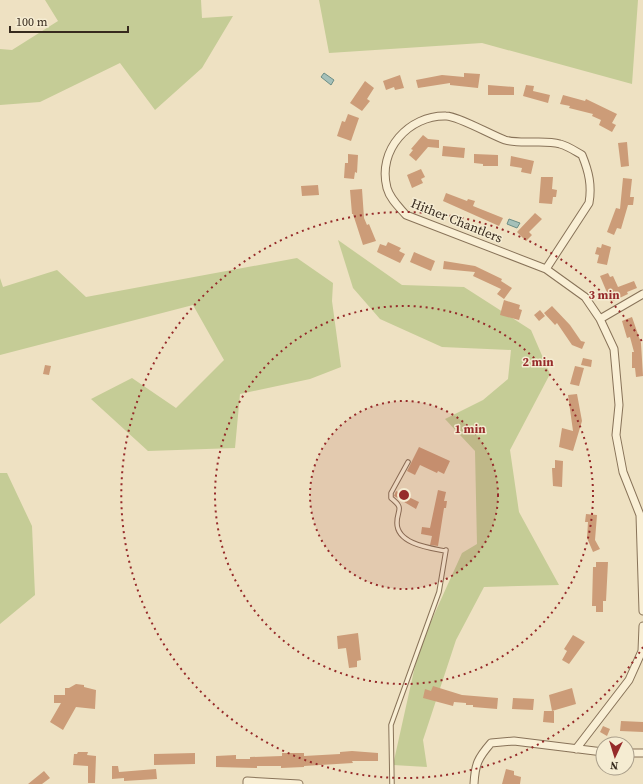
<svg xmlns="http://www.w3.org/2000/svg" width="643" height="784" font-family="'Source Serif 4',serif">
	<rect width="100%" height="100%" fill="#eee1c2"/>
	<path fill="#c5cc96" d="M45,0H201L202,18L233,16L202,68L155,110L120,63L40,102L0,105V49L12,50L58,21Z
		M319,0H638L632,84L482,43L329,53Z
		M338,240L402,285L464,287L531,330L550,374L510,450L519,512L559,585L484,587L456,640L423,740L427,767L393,765L419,648L462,553L477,544L475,451L445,419L483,400L508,379L511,350L442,347L380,319L353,288Z
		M297,258L333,283L332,301L341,367L310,379L240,394L235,448L148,451L91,399L132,378L176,408L224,360L193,305L0,355V278L3,287L57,270L86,297Z
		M0,473H7L32,526L35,595L0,624Z"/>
	<path fill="#a5c0b9" stroke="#6c8e86" d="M324,73L334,80L331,85L321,77Z
		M509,219L520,223L517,228L507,224Z"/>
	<path fill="#cc9c78" d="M464,73L480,74L478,88L450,85V83L418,88L416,80L442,75L464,77Z
		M400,75L404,88L395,90L394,87L386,90L383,81Z
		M365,81L374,88L367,99L370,101L362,111L350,103Z
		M488,85L514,87V95H488Z
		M526,85L534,86L533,91L550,95L548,103L523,96Z
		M563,95L585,101L586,99L617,114L612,123L616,125L612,132L599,125L601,120L592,116L593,114L569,108L570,106L560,104Z
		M348,114L359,118L351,141L337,136L342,121L345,122Z
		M423,135L428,139L439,140V148L428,147L416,161L409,155L413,150L411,149Z
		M627,142L629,166L621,167L618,143Z
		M443,146L465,148L464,158L442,156Z
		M348,154L358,155L357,173L355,172L354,179L344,178L345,163H348Z
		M474,154L498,155V166H483V164L474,163Z
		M511,156L534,161L531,174L521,172L522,168L510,166Z
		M421,169L425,177L421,179L423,183L412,188L407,175Z
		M541,177H553L552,189L557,190L556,197H553L552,204L539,203Z
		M623,178L632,179L630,197H634L633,205H628L621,229L617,228L614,235L607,232L616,208L620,209Z
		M318,185L319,195L302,196L301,186Z
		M362,189L364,218L367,225L369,224L376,241L363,245L353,214H352L350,190Z
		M446,193L467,201L468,199L475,201L473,206L503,218L499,226L443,201Z
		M535,213L542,219L529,232L532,235L526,241L517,232Z
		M388,242L401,248L399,251L405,254L400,263L377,252L380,244L386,246Z
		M602,244L611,247L607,265L597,263L599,255L595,254L597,247L601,248Z
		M414,252L435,261L431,271L410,262Z
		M444,261L475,266L502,279L501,281L512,288L504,299L497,294L501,289L473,276L475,272L443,269Z
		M608,273L610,277L613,276L618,287L634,281L637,288L627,292L628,294L611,302L600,276Z
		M504,300L520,305L519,309L522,310L519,320L500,315Z
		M552,306L570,325L581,341L585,342L582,349L572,345L557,323L555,325L544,313Z
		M540,310L545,316L539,321L534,315Z
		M632,317L641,343L643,376L636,377L635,368H632V352H634L630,337L627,338L622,321Z
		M583,358L592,360L591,367L581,365Z
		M45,365L51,366L49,375L43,374Z
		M575,366L584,368L579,386L570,384Z
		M577,394L582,421L573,451L559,447L562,428L573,431L568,395Z
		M419,447L450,461L444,474L438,471L437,473L420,465L415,475L407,471Z
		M555,460L563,461L562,487L553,486L552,468H555Z
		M438,490L446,492L444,501H447L446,508H444L438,546L430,545L432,536L421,534L422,527L430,528Z
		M396,491L419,502L416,509L394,496Z
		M586,514L597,515L595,540L600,549L593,552L587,538L588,522H585Z
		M596,562H608L606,601H603V612H596V606H592L593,567H596Z
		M358,633L361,660L357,661V667L349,668L346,648L338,649L337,636Z
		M573,635L585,642L569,664L562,660L567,651L564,649Z
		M76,684L84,685V687L96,690L95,709L76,707L63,730L50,722L61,703H54V695H65V688H69Z
		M433,686L462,695L498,698L497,709L473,707V705H466V703L454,702L453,706L423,698L425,689L431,691Z
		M572,688L576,704L552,711L549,695Z
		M513,698L534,699L533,710L512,709Z
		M544,711H554V723L543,722Z
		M621,721L643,722V732L620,731Z
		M603,726L610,729L607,736L600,732Z
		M352,751L378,753V761H352L353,763L304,766V767L281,768V766H257V768L216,767V756L236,755V759H250V757L282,756V753H304V756L340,754V752Z
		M78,752H88L87,755L96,756L95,783H88V766L73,765L74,754H77Z
		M195,753V764L154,765V754Z
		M112,766H118L119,772L156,769L157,779L124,781V778L112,779Z
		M506,769L514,771V775L521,777L520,784H502Z
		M44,771L50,778L42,784H28Z"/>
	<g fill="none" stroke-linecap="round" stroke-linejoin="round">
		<g stroke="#887359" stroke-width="5.5">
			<path id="service" d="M408,462L391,493V498C405,509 397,509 397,523C397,544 430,548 445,551
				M392,784L391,725L439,592L446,550"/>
		</g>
		<g stroke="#887359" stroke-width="9">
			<path id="minor" d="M546,269L589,203C592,186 589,172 582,155C575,151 568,146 560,144C543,139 523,145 505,140C491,135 458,116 446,116C409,115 377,150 387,188C390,199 399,207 406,215L546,269L585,297L600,319L614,349L619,405L616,435L623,472L640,515L643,611
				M600,319L643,294
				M576,749L629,680L642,651L643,626
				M627,753H643
				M247,784V781L299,784
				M474,784C475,764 478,758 491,743L514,741L603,752"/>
		</g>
		<use href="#service" stroke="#f9efd5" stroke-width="3.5"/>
		<use href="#minor" stroke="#f9efd5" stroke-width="7"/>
	</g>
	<circle cx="404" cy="495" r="94" fill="#962b2a" fill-opacity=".12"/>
	<g fill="none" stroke="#962b2a" stroke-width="2" stroke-dasharray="2 4">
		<circle cx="404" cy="495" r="94"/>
		<circle cx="404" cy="495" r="189"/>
		<path d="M643 647A283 283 0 1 1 643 343"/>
	</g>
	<g text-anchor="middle" stroke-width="3" stroke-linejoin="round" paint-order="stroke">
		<g font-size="13" fill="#372a1e" stroke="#f5ecd2">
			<text transform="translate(457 220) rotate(22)" y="5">Hither Chantlers</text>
		</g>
	</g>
	<circle cx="404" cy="495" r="6" fill="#962b2a" stroke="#f5ecd2" stroke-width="2"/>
	<g font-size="12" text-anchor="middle" font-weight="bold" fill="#962b2a" stroke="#f5ecd2" stroke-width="3" stroke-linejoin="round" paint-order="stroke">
		<text x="604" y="299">3 min</text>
		<text x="538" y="366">2 min</text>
		<text x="470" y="433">1 min</text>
	</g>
	<g transform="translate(615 756) rotate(184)"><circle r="19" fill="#f5ecd2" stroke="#a99e8a"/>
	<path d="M0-3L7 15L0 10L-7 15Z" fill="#962b2a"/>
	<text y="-6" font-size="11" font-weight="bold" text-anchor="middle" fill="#372a1e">N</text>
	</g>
	<path d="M10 26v6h118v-6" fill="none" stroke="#372a1e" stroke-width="2"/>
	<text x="16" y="26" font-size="12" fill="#372a1e" stroke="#f5ecd2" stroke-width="3" paint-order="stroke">100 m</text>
</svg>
